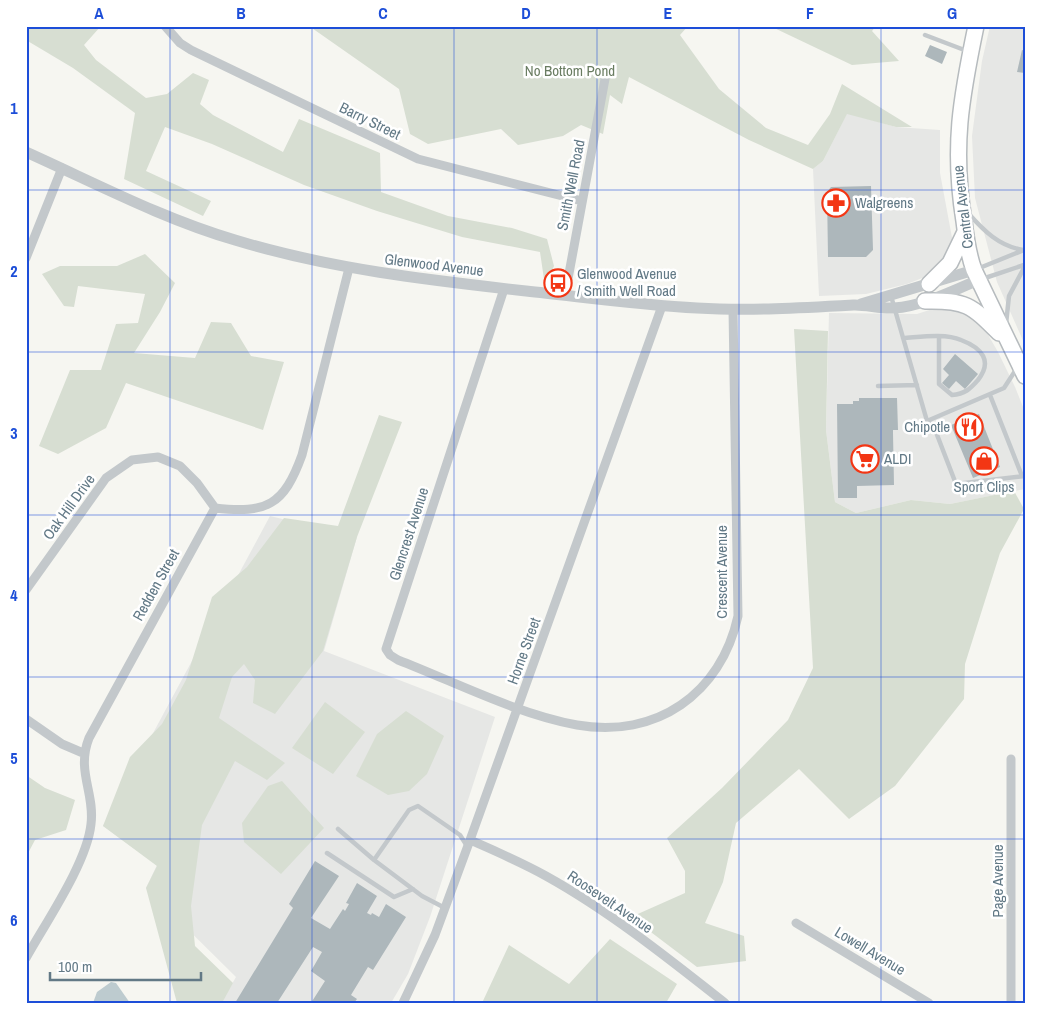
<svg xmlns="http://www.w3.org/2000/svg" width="1051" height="1029" font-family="'Archivo Narrow',sans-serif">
	<rect width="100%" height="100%" fill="#f6f6f1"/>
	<path fill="#e6e7e5" d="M990,26H1025V345L997,282L975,198L972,136L982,61Z
		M847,113L896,127L940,130V173L953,243L945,264L930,275L907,284L866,294L819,296L813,169L823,161Z
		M948,304L972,307L998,352L1015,387L1025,412V489L950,504L911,500L856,513L835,502L826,430L829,313L917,314Z
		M270,516L357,537L324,651L495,717L430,917L408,974L391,1003H221L236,977L146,888L157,865L103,826Z"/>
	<path fill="#d7ded2" d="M26,26H101L84,45L96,60L146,98L167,94L193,73L209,80L200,104L213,115L283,152L299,119L380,153L381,192L448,216L512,228L547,239L554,266L545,286L540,252L462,237L377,211L304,185L212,144L165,127L146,171L211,201L203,216L124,179L135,113L73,68L26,40Z
		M309,26H688L680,35L719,89L766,128L808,145L830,114L842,84L912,127H896L847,114L823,161L813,169L749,140L629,77L622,104L610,95L603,134L581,125L563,136L518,145L501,129L428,144L410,134L399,89Z
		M770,26H876L872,31L899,61L852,65Z
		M145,254L175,283L160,312L134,353L195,358L211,322L231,323L251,356L284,362L263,430L126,383L106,428L58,454L39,446L70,370H101L116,324L138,323L145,294L78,286L74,307L64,306L42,274L60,266H117Z
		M794,329L828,331L826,430L835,502L856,513L911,500L950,504L1014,491L1024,509L1000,553L965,664L964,699L895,786L849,819L799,769L736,823L723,882L705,923L744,936L746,961L697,967L631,917L685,893V871L667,838L722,788L788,720L813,668Z
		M379,415L402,422L357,537L323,651L275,714L253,703L255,680L244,664L232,677L219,718L285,763L267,780L235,761L202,825L191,906L195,946L233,983L222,1003H177L146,888L157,866L103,826L130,757L162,724L186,680L212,597L247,567L284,518L338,526Z
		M325,702L365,732L333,774L292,748Z
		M406,711L444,736L427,774L409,791L388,795L356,776L377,734Z
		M26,775L45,788L75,800L66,830L35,840L26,857Z
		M282,781L324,828L281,874L244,842L242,823L268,786Z
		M610,939L677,984L666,1003H482L509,945L569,984Z"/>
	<path fill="#bdcbcf" d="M111,982L116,983L130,1003H93L97,992Z"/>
	<path fill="#adb7bb" d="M930,45L947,52L942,64L925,56Z
		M1022,50L1025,51V73L1017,72Z
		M871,186L873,250L866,257H828L827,192L831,187Z
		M955,354L978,374L965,389L956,381L949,389L942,383L949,375L943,369Z
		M859,398H897L898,430H893V433L894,485L857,486V498H838L837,404H853V401H859Z
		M979,414L1000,467L973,478L951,425Z
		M315,861L339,876L311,918L330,929L343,909L345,911L349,904L346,903L357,883L377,896L367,913L371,915L372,913L379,917L386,904L406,917L373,970L368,967L351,995L357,999L354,1003H311L325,981L311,971L322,952L313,947L277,1003H235L293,908L289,904Z"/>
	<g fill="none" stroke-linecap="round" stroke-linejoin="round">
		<g stroke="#b6bbbe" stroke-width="18">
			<path id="primary" d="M976,26C961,98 952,147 964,221C966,238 968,254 974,270L1025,376
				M929,284L950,263L965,232
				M925,301C966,300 971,305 999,333"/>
		</g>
		<path stroke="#c3c8cb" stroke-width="4.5" d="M925,35L967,51
			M968,213C984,231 999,246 1023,250
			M977,269L1024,250
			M982,279L1024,265
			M891,296L927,421L1004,388L1017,368
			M1006,324L1009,296L1025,266
			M903,338C920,337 945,333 961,340C982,348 993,361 978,380C970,389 965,394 952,395L939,384V337
			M878,386L917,385
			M990,395L1022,476
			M927,421L934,427L956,484L1025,476
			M338,829L374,860
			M327,853L394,897L413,889
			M445,908L422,896L374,860L409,810L418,806L460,835L467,846"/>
		<path stroke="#c3c8cb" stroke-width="9" d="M165,26L180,43L191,50L418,159L582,201
			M26,258L62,168
			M504,289L386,649L390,655L398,660C455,682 517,714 577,725C656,739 721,694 738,616L733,309
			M565,295L605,79
			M215,508C267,514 284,505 302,455L349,268
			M26,590L106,478L132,460L158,457L180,466L197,483L215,508
			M26,719L62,744L83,753
			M470,840C495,851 521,862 546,876C609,911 668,958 725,1003
			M796,923L929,1003
			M26,958C46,922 87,863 91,824C95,793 76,771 89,738L215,508
			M403,1003L435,935L470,840L662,306
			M1011,1003V759"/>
		<path stroke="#c3c8cb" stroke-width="11" d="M26,152C95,183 163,219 235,240C330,269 428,280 526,291C583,297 640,305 697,308C750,311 802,308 855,305C868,305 881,309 894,308C920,307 955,290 978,280
			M861,304L974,270"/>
		<use href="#primary" stroke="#fff" stroke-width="15"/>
	</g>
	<path fill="none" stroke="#1d4ed8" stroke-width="1" stroke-opacity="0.55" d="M170,26V1003M312,26V1003M454,26V1003M597,26V1003M739,26V1003M881,26V1003M26,190H1025M26,352H1025M26,515H1025M26,677H1025M26,839H1025"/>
	<defs>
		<g id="pharmacy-ring" transform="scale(1.4375)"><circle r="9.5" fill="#fff" stroke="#f33614" stroke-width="1.5"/><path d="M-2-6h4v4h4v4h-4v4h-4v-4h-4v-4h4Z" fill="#f33614"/></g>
		<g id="bus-ring" transform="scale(1.4375)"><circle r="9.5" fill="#fff" stroke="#f33614" stroke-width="1.5"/><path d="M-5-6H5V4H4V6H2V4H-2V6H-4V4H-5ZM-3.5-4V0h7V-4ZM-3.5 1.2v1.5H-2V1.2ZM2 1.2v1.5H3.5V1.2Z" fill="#f33614"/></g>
		<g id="restaurant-ring" transform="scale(1.4375)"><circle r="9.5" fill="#fff" stroke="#f33614" stroke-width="1.5"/><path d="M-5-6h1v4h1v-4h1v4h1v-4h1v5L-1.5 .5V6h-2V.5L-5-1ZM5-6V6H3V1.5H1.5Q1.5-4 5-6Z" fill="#f33614"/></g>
		<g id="supermarket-ring" transform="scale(1.4375)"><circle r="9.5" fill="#fff" stroke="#f33614" stroke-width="1.5"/><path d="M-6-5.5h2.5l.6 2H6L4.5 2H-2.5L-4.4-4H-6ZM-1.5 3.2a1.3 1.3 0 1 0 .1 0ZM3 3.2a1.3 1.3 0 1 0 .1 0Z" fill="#f33614"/></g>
		<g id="shop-ring" transform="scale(1.4375)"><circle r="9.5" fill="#fff" stroke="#f33614" stroke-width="1.5"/><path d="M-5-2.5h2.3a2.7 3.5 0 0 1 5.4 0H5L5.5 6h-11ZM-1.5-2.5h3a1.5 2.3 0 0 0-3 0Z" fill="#f33614"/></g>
	</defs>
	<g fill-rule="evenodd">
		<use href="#pharmacy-ring" x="836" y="203"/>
		<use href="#bus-ring" x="558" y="283"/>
		<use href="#restaurant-ring" x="969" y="427"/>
		<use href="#supermarket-ring" x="865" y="459"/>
		<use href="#shop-ring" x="984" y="461"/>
	</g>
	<g text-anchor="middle" stroke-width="5" stroke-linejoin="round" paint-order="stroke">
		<g font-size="15" fill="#697c61" stroke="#fff">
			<text x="570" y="76">No Bottom Pond</text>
		</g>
		<g font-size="15" fill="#627986" stroke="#fff">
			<text transform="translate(370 121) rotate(26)" y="5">Barry Street</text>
			<text transform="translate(571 185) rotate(-79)" y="5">Smith Well Road</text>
			<text transform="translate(963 207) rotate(-97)" y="5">Central Avenue</text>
			<text transform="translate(434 265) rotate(7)" y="5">Glenwood Avenue</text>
			<text transform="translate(69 507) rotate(-54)" y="5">Oak Hill Drive</text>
			<text transform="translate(409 534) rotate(-72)" y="5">Glencrest Avenue</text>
			<text transform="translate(722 572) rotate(-90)" y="5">Crescent Avenue</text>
			<text transform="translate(156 585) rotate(-61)" y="5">Redden Street</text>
			<text transform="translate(524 651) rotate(-70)" y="5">Horne Street</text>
			<text transform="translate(998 881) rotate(-90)" y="5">Page Avenue</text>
			<text transform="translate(610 902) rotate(34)" y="5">Roosevelt Avenue</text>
			<text transform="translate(870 951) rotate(31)" y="5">Lowell Avenue</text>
		</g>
		<g font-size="15" fill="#627986" stroke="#fff" text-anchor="start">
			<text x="855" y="208">Walgreens</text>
			<text x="577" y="279">Glenwood Avenue<tspan x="577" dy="17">/ Smith Well Road</tspan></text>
			<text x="950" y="432" text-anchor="end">Chipotle</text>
			<text x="884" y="464">ALDI</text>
			<text x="984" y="492" text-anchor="middle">Sport Clips</text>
		</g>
	</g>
	<rect width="1051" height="1029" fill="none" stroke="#ffffff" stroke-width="55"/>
	<path d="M50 972v8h151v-8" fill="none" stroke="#627986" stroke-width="2.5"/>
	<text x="58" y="972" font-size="15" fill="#627986" stroke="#ffffff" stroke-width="4" paint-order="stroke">100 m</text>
	<rect x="28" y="28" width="996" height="974" fill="none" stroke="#1d4ed8" stroke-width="2"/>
	<g font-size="16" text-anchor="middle" font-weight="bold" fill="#1d4ed8">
		<text x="99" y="19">A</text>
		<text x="241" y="19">B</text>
		<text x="383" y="19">C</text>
		<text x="526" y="19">D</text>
		<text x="668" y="19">E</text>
		<text x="810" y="19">F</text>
		<text x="952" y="19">G</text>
		<text x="14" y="114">1</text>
		<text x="14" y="277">2</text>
		<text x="14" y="439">3</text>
		<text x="14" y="601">4</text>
		<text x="14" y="764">5</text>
		<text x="14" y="926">6</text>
	</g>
</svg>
